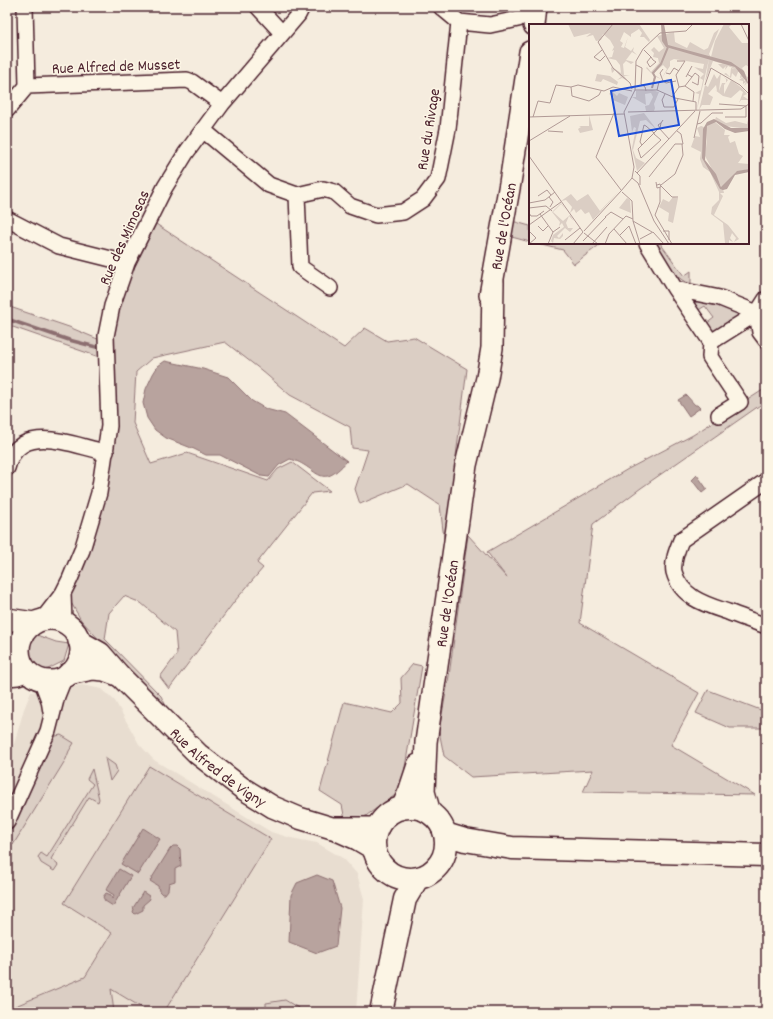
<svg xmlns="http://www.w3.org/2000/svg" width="773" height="1019" font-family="Dekko,sans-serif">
	<rect width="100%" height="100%" fill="#f5ecde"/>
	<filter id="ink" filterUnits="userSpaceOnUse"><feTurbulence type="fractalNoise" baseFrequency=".025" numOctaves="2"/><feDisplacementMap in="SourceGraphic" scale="8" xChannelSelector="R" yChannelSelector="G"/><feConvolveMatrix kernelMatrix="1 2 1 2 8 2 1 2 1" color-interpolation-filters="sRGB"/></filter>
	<g filter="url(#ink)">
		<path fill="#e8ddd0" d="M82,685L102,689L115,701L139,744L154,760L271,832L291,838L317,843L344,859L357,874L364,899L356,1012H305L285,1000L266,1003V1012H7V760L15,741L24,709L31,692Z
			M766,994V1012H758Z"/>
		<path fill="#dbcec4" stroke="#927678" d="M512,221L530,226V242L508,236Z
			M156,224L344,348L365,328L387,341L414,337L467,369L447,527L444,539L440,505L408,484L360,504L355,489L368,450L352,448L350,427L290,395L261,370L225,342L152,358L136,372L133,423L151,464L187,453L268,481L278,469L292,462L330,491L312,493L257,563L263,568L234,602L169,689L160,677L177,654L175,632L141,603L124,596L109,613L105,639L161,696L169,712L151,696L81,620L69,599L93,543L111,453L112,336L130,276Z
			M534,243H602L574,264L563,250Z
			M654,243H660L684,276L691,271V283L688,284L668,270Z
			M699,300L737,311L739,316L712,333L706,324L714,318L705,306L697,311L694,304Z
			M7,306L69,327L100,340L99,357L7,325Z
			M766,388V401L641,488L593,524L580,623L699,693L671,745L755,795L583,792L593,770L471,777L444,756L439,731L449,676L468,535L507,578L487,552L628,469L693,435Z
			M34,634L56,642L69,644L64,661L44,671L28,660L26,654L27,642Z
			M413,664L422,666L401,791L360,820H345L342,805L320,791L344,702L392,713L402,703L401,678Z
			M708,690L766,712V730L762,728H730L696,713Z
			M61,735L74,743L69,751L66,759L13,845L9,839V833L53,740L56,736Z
			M105,758L115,765L117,771L110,781Z
			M149,766L271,839L164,1012H149L111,989L114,1012H15L13,1007L85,977L112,933L64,903Z
			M92,769L99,799L98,802L89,797L51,859L58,865L54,871L41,863L38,857L41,853L47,857L93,784L87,779Z
			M285,1000L305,1012H266V1003Z"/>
		<path fill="#b8a39e" stroke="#8c6e70" d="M165,361L203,369L228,377L252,401L266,409L285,414L347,461C319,493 318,466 290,459L279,465L269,477L261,476L220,455H206L194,449L166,438L155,430L147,418L143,403L146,389L153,374L158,366Z
			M686,395L695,405H697L700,408L689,416L678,400Z
			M697,475L707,489L702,493L692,480Z
			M143,828L160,839L138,874L121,864Z
			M173,846H177L180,849L181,866L175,869V881L169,883L168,890L165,894H162L159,891L158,886L150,881L170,849Z
			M119,869L131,876L113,906L105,901L103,897L106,893L111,895L112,899L114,895L106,890Z
			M317,875L332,881L340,908L336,946L317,953L289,942L291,895L297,883Z
			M143,892L149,896L150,899L143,905V910L135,914L133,912L134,909L133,908Z"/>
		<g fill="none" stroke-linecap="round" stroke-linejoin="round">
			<path stroke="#8c6e70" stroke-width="3.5" d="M7,319L69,340L100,348"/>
			<g stroke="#4a1f2b" stroke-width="18">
				<path id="minor" d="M258,7L282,33
					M459,22L490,25L518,19L531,7
					M27,86L187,80L192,82L222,104
					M7,110L27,86L25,7
					M203,130L269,185L297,195L323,189L334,192L350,206L376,215L403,212L423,199L438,179L448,129L459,22L441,7
					M297,195L300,267L330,288
					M7,219L59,246L127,263
					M647,243L675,289L711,342L757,313L720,298L675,289
					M766,299L757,313L760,332L766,340
					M711,342L710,357L740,402L719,415
					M7,468C19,420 73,446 106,452
					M766,481L681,540C677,550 672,562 674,572C681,598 707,605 728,612C741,617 753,621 766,626
					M63,593L64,622
					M42,620L63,593L70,579L82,550L99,493L109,426L106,336L112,306L127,263L165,187L186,153L222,104L298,15L302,7
					M7,674L20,659
					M7,678L18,677L30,673
					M41,679L49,700L51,712
					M7,822L48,731L57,696L65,676"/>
			</g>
			<g stroke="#4a1f2b" stroke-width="24">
				<g id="secondary">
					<path d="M534,25L536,7"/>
					<path id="s1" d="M490,295L510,183L530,52"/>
					<path d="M7,619L34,623"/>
					<circle cx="50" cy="650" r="31"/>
					<path id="s2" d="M79,641L100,653L120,676L198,754L242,788L273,807L299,818L332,828H377"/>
					<path d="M68,674L93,669L104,670L120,676"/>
					<path d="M402,808L409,792L418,765"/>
					<path id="s3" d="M430,813L424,792L426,742L466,465L487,378L492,348L493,282"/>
					<path d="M339,831L357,839L374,849"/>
				</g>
			</g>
			<g stroke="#4a1f2b" stroke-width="25">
				<path id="primary" d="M374 843a36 36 0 1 1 72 0a36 36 0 1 1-72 0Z
					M445,834L465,840L512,848L766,855
					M381,1012L405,899L417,879"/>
			</g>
			<use href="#minor" stroke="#fcf5e5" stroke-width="15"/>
			<use href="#secondary" stroke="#fcf5e5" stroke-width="21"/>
			<use href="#primary" stroke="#fcf5e5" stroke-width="22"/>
		</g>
	</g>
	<g text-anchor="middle" stroke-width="3" stroke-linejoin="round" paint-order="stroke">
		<g font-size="16" fill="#4a1f2b" stroke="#fcf5e5">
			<text transform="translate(116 65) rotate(-2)" y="6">Rue Alfred de Musset</text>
			<text transform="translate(427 129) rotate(-81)" y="6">Rue du Rivage</text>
			<text dy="6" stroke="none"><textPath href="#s1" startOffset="70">Rue de l'Océan</textPath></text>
			<text transform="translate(123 237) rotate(-66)" y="6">Rue des Mimosas</text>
			<text dy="6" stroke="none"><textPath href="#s3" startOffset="212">Rue de l'Océan</textPath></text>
			<text dy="6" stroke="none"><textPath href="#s2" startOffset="189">Rue Alfred de Vigny</textPath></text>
		</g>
	</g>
	<g transform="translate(529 24)">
		<rect width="220" height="220" fill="#f5ecde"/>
		<path d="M39,0H110L121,16L120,18L115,13H111L113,9L110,5L102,10V13L95,8L91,17L94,19L92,23L95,24L99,13L96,23L102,27L105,23L104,27L108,31L103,28L97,36L105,38L102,40L97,37L94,40L95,51H101V47V51L95,52L99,57L93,54L88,56L92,53L86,46L83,49L82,44L83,43L92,49L91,41L87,36L78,34L83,33L85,26L83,27L85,23L81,16L74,10L72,16L67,17L64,11L57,13L62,9L45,13ZM195,0L202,1L200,3L213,19H220V43L217,41L213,44L218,53L220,52V59L214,47L213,49L216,54L215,57L217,56L220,62L218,59L215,62L217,58L214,60V57L210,56L214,53L211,54L212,48H209L207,53L203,49L202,54L195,50L197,49L201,53L202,44L206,45L199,42L196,46L197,42L194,45L189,40H194L184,37L176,58L180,35L168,86L170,70L166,69L172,66L174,56L171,54L175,50L165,43L174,45L175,40L145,35L141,37V42L133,54L138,45L134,41L124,50L132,55L127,53L122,66L125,52L117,44L120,41L118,43L122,48L130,39L129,34L124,33L125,29L122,26L125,23L130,28L135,24L128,12L145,8L146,18L158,24L161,18L175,26L179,24L185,9L190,5L180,30L182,33L186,17ZM192,49L190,67L193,59H197V55L194,52L199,56L195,61V70L202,56L213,64L218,70L214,72L220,76H212L210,79L214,68L211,66L202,74L194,72L186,66L188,67L187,61L179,70L184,73L181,81H173L170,86L176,61L179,63L185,50L188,55ZM68,50L81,52L89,58L88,61L74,55L72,58L66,57ZM123,66L130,68L125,80L126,84L125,87H117L116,82L120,81L124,73L122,69L116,70L117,81L103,73H107V67ZM83,67L88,72L90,69L99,73L96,81L84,76L85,73L80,70ZM115,89L128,106L117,96L111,97L104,126L107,134L116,139L108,147L103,124L107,104L105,103L103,108L101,92ZM60,91L64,106L51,109L49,105L52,103L50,102H60ZM187,93L197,99L206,97L218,100L219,96L220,105L196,102L186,96ZM186,98L196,106L195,111H201L199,113L201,119L206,117L210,130L214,132L209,139L220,140V145L207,148L193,164L175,130L173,133L188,155L191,164L194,165L195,169H191L194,172L185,191L199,201L210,215L205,218L207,214L203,209L201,214L204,218L200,216V220L196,219L194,199L182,190L183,183L190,176V168L181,148L174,143L171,135L172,128L162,123L166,112L171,113L168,104L172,102L175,103L178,124L177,104L180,99ZM91,166L64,196L60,188L56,190L52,185L47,189L45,185L41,189L43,183L37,176L32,177L42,170L48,177L59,170L71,187ZM144,173L149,174L144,199L139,197L140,189L130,183L134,175L140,178ZM98,174L101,176L102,189L90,184ZM32,179L37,186L32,180L24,188L34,197L41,191L45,197L40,192L37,199L39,204H44L41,208L36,204L28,212L30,214L34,209V212L31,215L25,214L24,219L22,217L24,211L35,203L33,199L30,202L31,198L23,188Z" fill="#dbcec4"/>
		<path d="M132,0H135L139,21L202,38L215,47L220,61L206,43L137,23L133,17ZM185,95L202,104H220V107L206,109L196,105L187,98L178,102L176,136L187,150L192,163L208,147L220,145V148L206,151L198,165L194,166L191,165L173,134L174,105L178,98Z" fill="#b8a39e"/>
		<path fill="none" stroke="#b8a39e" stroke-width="2" d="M123,64L126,53L124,49L132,40L139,23"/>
		<path fill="none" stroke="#b19a96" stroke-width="1" d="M84,0L69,18L84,44L101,59L103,65M212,0L220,17M73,26L65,33L71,37L76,32M115,26L122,33L124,36L127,38L121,43L118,38L122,33M148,37H156L147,51L150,63M107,41L113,44L112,60L116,63L117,67M134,45L131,49L134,57L137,59L147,57M137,49L141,50L145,44L150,47M157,53L163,42M163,53L166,49L170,52L169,61L163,58M176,61L182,44L211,61L220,70M156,62L163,53L158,50M42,63L49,61L75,67L84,63L103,67M42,63L43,72L60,77L70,71L72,67M150,63L156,62L165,68L164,77M106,66H128L146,74L167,78V86M128,66L130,58L134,57M136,70L133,76L135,83H145L149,75M143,73L150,63M190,80L217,82V93H196M99,88L212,85L220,80M85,89L67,133L92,166M0,93L95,90M4,93L9,77L21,79L27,61L42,63M132,99L131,104L129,101L132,99L134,96M168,100L172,99L183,89H194M19,107L34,108M165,114L171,87M0,117L41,92M113,121L111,118L115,101L117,102L125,109V110L132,116L112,134L109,125L130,104L140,115M0,132L54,208M106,147L111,152V161M108,149L166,87M120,153L146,120H154L152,110L148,107M127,158L128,164L132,163L131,160L128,161M132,161L146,150L154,131L153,120M132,162L143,173H149M131,164V178L126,191L143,220M92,167L103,154M93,168L103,177L104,197L111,220M9,172L18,166L22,171M20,173L24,178L21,183M0,179L16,176L26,168M0,184L17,182L23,187M0,189L2,192H8L15,187M11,190L24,208M76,193L82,188L94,195M104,197L123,208M0,201L32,178M9,202L14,207L19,202M85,205L98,220M0,207L7,214L0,220M55,207L92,167M134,207H140V216M55,209L69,220M91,211L100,202L107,220M111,215L124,208L135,220M36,216L51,204M54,217L77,193M19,220L24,208L31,203M44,220L54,208M63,220L78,203M76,220L80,210L97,192L104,195M140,220L125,197L109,159L103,154L105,143L95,88L106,66L107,37L114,25L131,9L157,7L164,0"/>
		<path fill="#1d4ed8" fill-opacity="0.15" stroke="#1d4ed8" stroke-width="2" d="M142,56L150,101L90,112L82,67Z"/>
		<rect width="220" height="220" fill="none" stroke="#4a1f2b" stroke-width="2"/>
	</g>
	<rect width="773" height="1019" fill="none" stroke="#fcf5e5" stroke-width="24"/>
	<rect x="12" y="12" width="749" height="995" fill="none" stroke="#4a1f2b" stroke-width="1.5" filter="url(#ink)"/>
</svg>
